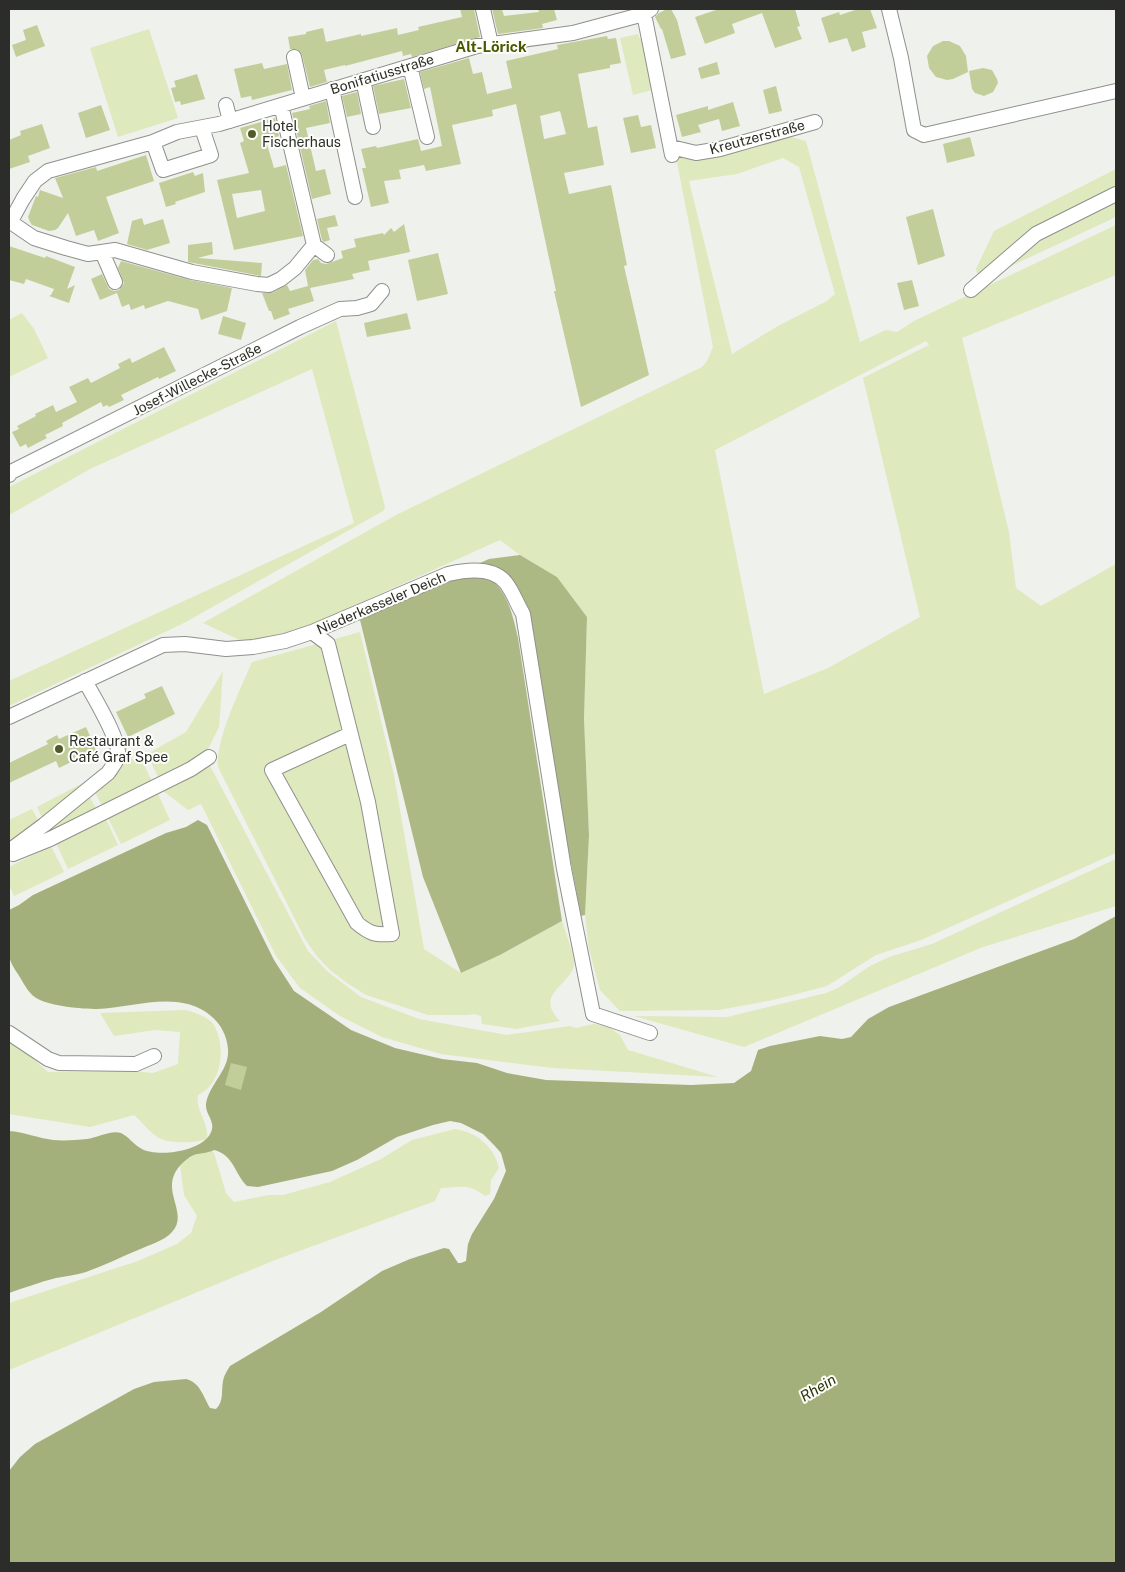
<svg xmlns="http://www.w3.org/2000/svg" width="1125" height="1572" font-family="'Public Sans',sans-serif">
	<rect width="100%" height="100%" fill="#eff1ec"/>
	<path fill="#dee9bd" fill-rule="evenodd" d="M149,29L178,118L118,137L90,48Z
		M638,34L640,39L645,40L656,89L633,95L620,38Z
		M788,136L806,141L860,342L886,330L897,332L914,321L1116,225V275L962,338L1009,532L1016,588L1041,606L1116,564V853L921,940L876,955L827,986L773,1000L719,1010L620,1011L600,990L589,949L585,915L589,835L584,719L587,617L557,577L520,555L500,540L313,624L284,636L248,644L203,623L396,515L702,367L707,361L713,347L676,157L681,156L711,158ZM783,158L799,167L835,294L827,301L778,326L732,354L689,181L737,174ZM926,341L929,345L863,378L920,617L828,668L764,694L715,450Z
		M1116,169V190L984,273H977L976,269L994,231Z
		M1116,198V217L996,273L1027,245Z
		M22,313L34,329L48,358L9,377V320Z
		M336,321L384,503L385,508L383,511L184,623L9,706V681L354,523L312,369L92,468L9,515V487Z
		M360,632L394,775L424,949L461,973L500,955L562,921C565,931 574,954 574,963C574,984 532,993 560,1021L516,1029L482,1024L481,1016L474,1014L468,1015H428L366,995L347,983L330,970L316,955L305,939L218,767C215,740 241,688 252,662Z
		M223,671L219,727L205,755L160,781L147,754L186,732Z
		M124,744L133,760L140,757L153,783L103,808L94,790L122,761Z
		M208,762L308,951L328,972L361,997L419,1019L507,1035L570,1026L576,1028L593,1024L606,1025L620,1035L628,1050L718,1077L553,1068L441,1054L382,1037L340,1016L300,988L276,956L201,804L188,810L162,790Z
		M83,783L86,788L44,822L37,807Z
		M88,794L97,810L51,833L47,827Z
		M158,794L170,820L121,844L108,818Z
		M32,809L41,825L9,845V820Z
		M106,819L118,845L68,869L56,843Z
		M51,846L64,872L14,896L9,885V867Z
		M1116,859V906L983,947L744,1047L634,1016L727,1017L826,993L838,988L870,966L889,957L932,944Z
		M186,1010C195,1013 207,1016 213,1024C227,1045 222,1085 198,1095C195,1110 209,1123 207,1138C199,1144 170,1143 161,1139C153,1136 141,1121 134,1115L90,1127L9,1114V1037L48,1072L132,1071L153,1073L178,1064L180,1032L155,1030L114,1036L100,1013Z
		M455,1129C476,1132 494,1146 499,1168L491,1180L490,1194L485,1196C469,1183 461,1187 441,1188L435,1201L275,1260L9,1370V1303L138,1261L177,1244L191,1233L197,1216L184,1195L180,1165C191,1156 198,1152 212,1151L214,1153L226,1193L234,1202L269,1195H283L330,1182L381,1159L412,1140Z"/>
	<path fill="#adb985" d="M520,555L557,577L587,617L584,719L589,835L585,915L581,916L562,815L531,625L499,572L480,563L489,559Z
		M467,576C472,576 481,575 486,577C507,586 514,620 518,638L562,921L500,955L461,973L423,877L360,620L437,584Z"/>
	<path fill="#a4b07c" d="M198,820L207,825L274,960L294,991L351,1030L395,1048L442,1059L477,1063L507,1073L546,1080L691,1085L734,1083L751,1071L758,1050L770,1046L820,1036L842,1039L851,1037L868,1019L889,1007L1074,939L1116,916V1563H9V1471L20,1457L35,1444L134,1389L154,1382L186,1379C200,1382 204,1398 210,1408L216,1409C224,1401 221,1392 223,1381C224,1375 227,1371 230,1366L321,1312L382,1271L410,1259L444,1248L449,1249L458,1263H461L466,1261L468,1244L472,1234L494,1199L506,1171L501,1153L494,1145L483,1134L461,1123L450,1121L433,1125L397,1137L357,1160L332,1171L258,1187L247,1186C234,1173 234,1155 214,1150C207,1154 198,1152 190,1157C150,1185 192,1210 172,1232C164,1241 149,1245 138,1250C121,1257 103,1266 86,1272C76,1275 66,1276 56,1278C40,1282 24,1288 9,1293V1131C24,1132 38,1138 53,1140C64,1141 77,1140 87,1139C97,1138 110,1130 121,1133C128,1136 134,1145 142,1149C158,1158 208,1151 212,1129C214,1120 205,1113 206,1104C209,1084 230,1070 228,1049C227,1036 221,1024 211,1016C179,989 134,1008 97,1009C82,1009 51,1006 38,999C30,995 25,986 21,979C17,972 10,964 9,955C7,941 9,925 9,910L19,905L33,895L166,833L186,827Z"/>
	<path fill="#c2ce99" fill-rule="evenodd" d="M460,9H474L480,37L412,57L411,54L403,56L402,51L345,66V65L324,70L327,82L310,87L302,55L297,49H290L288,37L306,34V32L323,28L326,42L361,34V36L397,28L398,35L419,30L418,27L462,17Z
		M492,9H502L504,16L539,12L538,9H554L557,20L542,24L543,28L498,34Z
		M667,9H671L677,20L686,55L671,59L662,29H661L655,17L659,13Z
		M719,9H795L800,26L797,27L802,39L775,48L762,13L732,24L735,33L705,44L695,17Z
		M858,9H870L877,28L862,32L866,47L852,52L847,38L829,43L821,18L839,12L840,15Z
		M37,25L45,46L16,57L12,45L26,40L23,30Z
		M607,36L608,39L616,38L621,63L610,65V68L578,74L588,128L597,126L604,165L564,173L569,194L611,185L627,265L624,266L649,375L581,407L554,291H556L516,104L492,110L493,116L452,125L461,164L426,171L424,165L399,170L401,179L384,181L389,203L371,207L362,168H366L361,149L376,146L377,148L418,139L421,151L442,146L430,87L424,89L420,72L469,58L473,74L482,72L487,94L512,88L506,61L558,49L557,45ZM560,111L566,134L544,139L540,116Z
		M943,41H949L960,46L966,56L968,72L953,79L947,80L936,77L929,68L927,56L933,46Z
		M717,62L720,74L701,79L698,68Z
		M262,63L264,69L287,64L292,90L252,100L251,96L241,98L234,69Z
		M983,68L992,70L997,79L998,83L993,92L984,96L975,93L972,89L969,71Z
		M197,74L205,99L181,105L180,101L175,102L171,88L176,87L174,81Z
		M404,79L411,108L379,114L373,86Z
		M776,86L782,111L769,114L763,90Z
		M357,92L361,114L347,117L342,96Z
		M326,101L330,123L306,128L316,171L325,169L331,194L312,199L292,113L310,109L309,106Z
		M733,102L740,126L722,131L719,119L698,125L701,132L682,137L676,115L708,106V110Z
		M101,105L110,130L86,138L78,113Z
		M638,115L641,127L651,125L656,148L631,153L623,118Z
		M275,118L279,136L266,141L274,168L286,165L303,236L234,250L217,180L249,173L240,143L244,141L240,128ZM261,190L265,211L237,218L232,194Z
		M42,124L50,148L28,156L30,162L9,169V140L21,135L20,131Z
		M970,137L975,156L947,163L943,144Z
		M146,155L154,181L106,197L119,233L98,241L94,230L76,236L68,213L58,228L55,230L49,231L32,225L30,222L28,217L36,196L38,197L40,190L63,198L55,178L96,167L97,171Z
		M193,172L195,176L203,173L205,192L175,202L176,204L166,207L159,183Z
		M933,209L945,256L918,265L906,217Z
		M335,215L338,226L327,228L330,240L324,242L322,240L317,219Z
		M142,218L144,225L163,219L170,243L147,250L127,244L132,221Z
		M404,224L410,252L368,261L370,270L352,274L354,279L310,288L314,301L288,309L290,314L274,320L271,311H269L262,293H272L287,285L290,291L308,286L305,270L313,260L318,259L321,263L326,264L343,258L341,251L356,247L354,239L383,233L384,235L391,228L394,232Z
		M212,242L213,254L198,258L262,263L261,276L188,262V245Z
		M9,246L45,258L46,256L75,267L67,289L75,285L69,303L49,296L51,295L54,289L26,279L24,284L9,280Z
		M438,253L448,294L417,301L408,260Z
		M121,261L190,280L232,288L227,311L201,320L198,309L168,301L145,309L144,305L131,310L129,304L122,307L117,293L100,300L91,279L102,274L109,289L114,291L119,290L124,283L118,268Z
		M912,280L919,306L904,310L897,283Z
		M407,313L411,329L367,337L364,323Z
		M223,316L246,323L241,340L218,334Z
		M164,347L176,371L159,379L158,377L121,395L124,400L109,407L107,405L103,407L101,402L62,423L63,426L45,435L47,438L28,448L26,444L20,447L12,432L19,429L17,426L36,416L35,414L53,405L56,412L77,402L69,387L88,378L91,383L120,368L118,364L130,358L132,363Z
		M162,686L175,714L128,737L116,712L146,698L144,694Z
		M86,727L96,750L59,768L56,761L9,783V763L48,744L46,741L57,735L59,739Z
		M231,1063L247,1067L241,1090L225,1085Z"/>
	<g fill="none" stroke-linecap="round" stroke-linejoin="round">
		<g stroke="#8f918c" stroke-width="16">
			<path id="minor" d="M483,9L491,44
				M889,9L901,58L914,130L924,135L1116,91
				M644,14L672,155
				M294,57L303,98
				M410,66L427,137
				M363,80L373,127
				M332,89L355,197
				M226,105L230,121
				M281,105L314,245
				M153,142L163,170L211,155L202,128
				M671,147L696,153L720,149L815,122
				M9,221L34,238L66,248L88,254L115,250L192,272L257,284L269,285L281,279L295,268L314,245L327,255
				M11,221L23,199L35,181L48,171L153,142L177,132L219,124L477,46L573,33L644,14L651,9
				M102,252L115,282
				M971,290L1036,234L1116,194
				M9,475L11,472L300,327L340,309L357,308L371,304L382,291
				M312,632L328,644L368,802L392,934C375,935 370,934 357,923L272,770L350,734
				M9,717L163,645L185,644L226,649L253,647L285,641L312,632L448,574C465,570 493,566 506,583C513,592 517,604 523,614L564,869L593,1014L650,1033
				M9,851L44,825L108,773C112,767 116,763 118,756C121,741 93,696 85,681
				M13,854L50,839L191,769L209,757
				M9,1033L48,1059L59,1063L136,1064L154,1056"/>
		</g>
		<use href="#minor" stroke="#fff" stroke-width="14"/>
	</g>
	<g fill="#515b2a" stroke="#fdfef9" stroke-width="2">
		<circle cx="252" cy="134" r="5"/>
		<circle cx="59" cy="749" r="5"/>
	</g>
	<g text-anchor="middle" stroke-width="4" stroke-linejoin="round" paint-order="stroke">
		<g font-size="14" fill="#2c2c2a" stroke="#fdfef9">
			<text transform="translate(382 74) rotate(-17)" y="5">Bonifatiusstraße</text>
			<text transform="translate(757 137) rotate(-15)" y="5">Kreutzerstraße</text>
			<text transform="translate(197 379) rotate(-27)" y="5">Josef-Willecke-Straße</text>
			<text transform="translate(381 603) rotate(-23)" y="5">Niederkasseler Deich</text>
		</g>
		<g font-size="14" fill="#2c2c2a" stroke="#fdfef9" text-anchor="start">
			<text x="262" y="131">Hotel<tspan x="262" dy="16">Fischerhaus</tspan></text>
			<text x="69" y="746">Restaurant &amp;<tspan x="69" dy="16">Café Graf Spee</tspan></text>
		</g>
		<g font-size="15" font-weight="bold" fill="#4a5702" stroke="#fdfef9">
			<text x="491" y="52">Alt-Lörick</text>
		</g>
		<g font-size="15" font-style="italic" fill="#2c330a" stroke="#fdfef9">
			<text transform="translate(818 1388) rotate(-31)" y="5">Rhein</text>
		</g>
	</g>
	<rect width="1125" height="1572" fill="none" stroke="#2c2c2a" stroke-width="20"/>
</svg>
